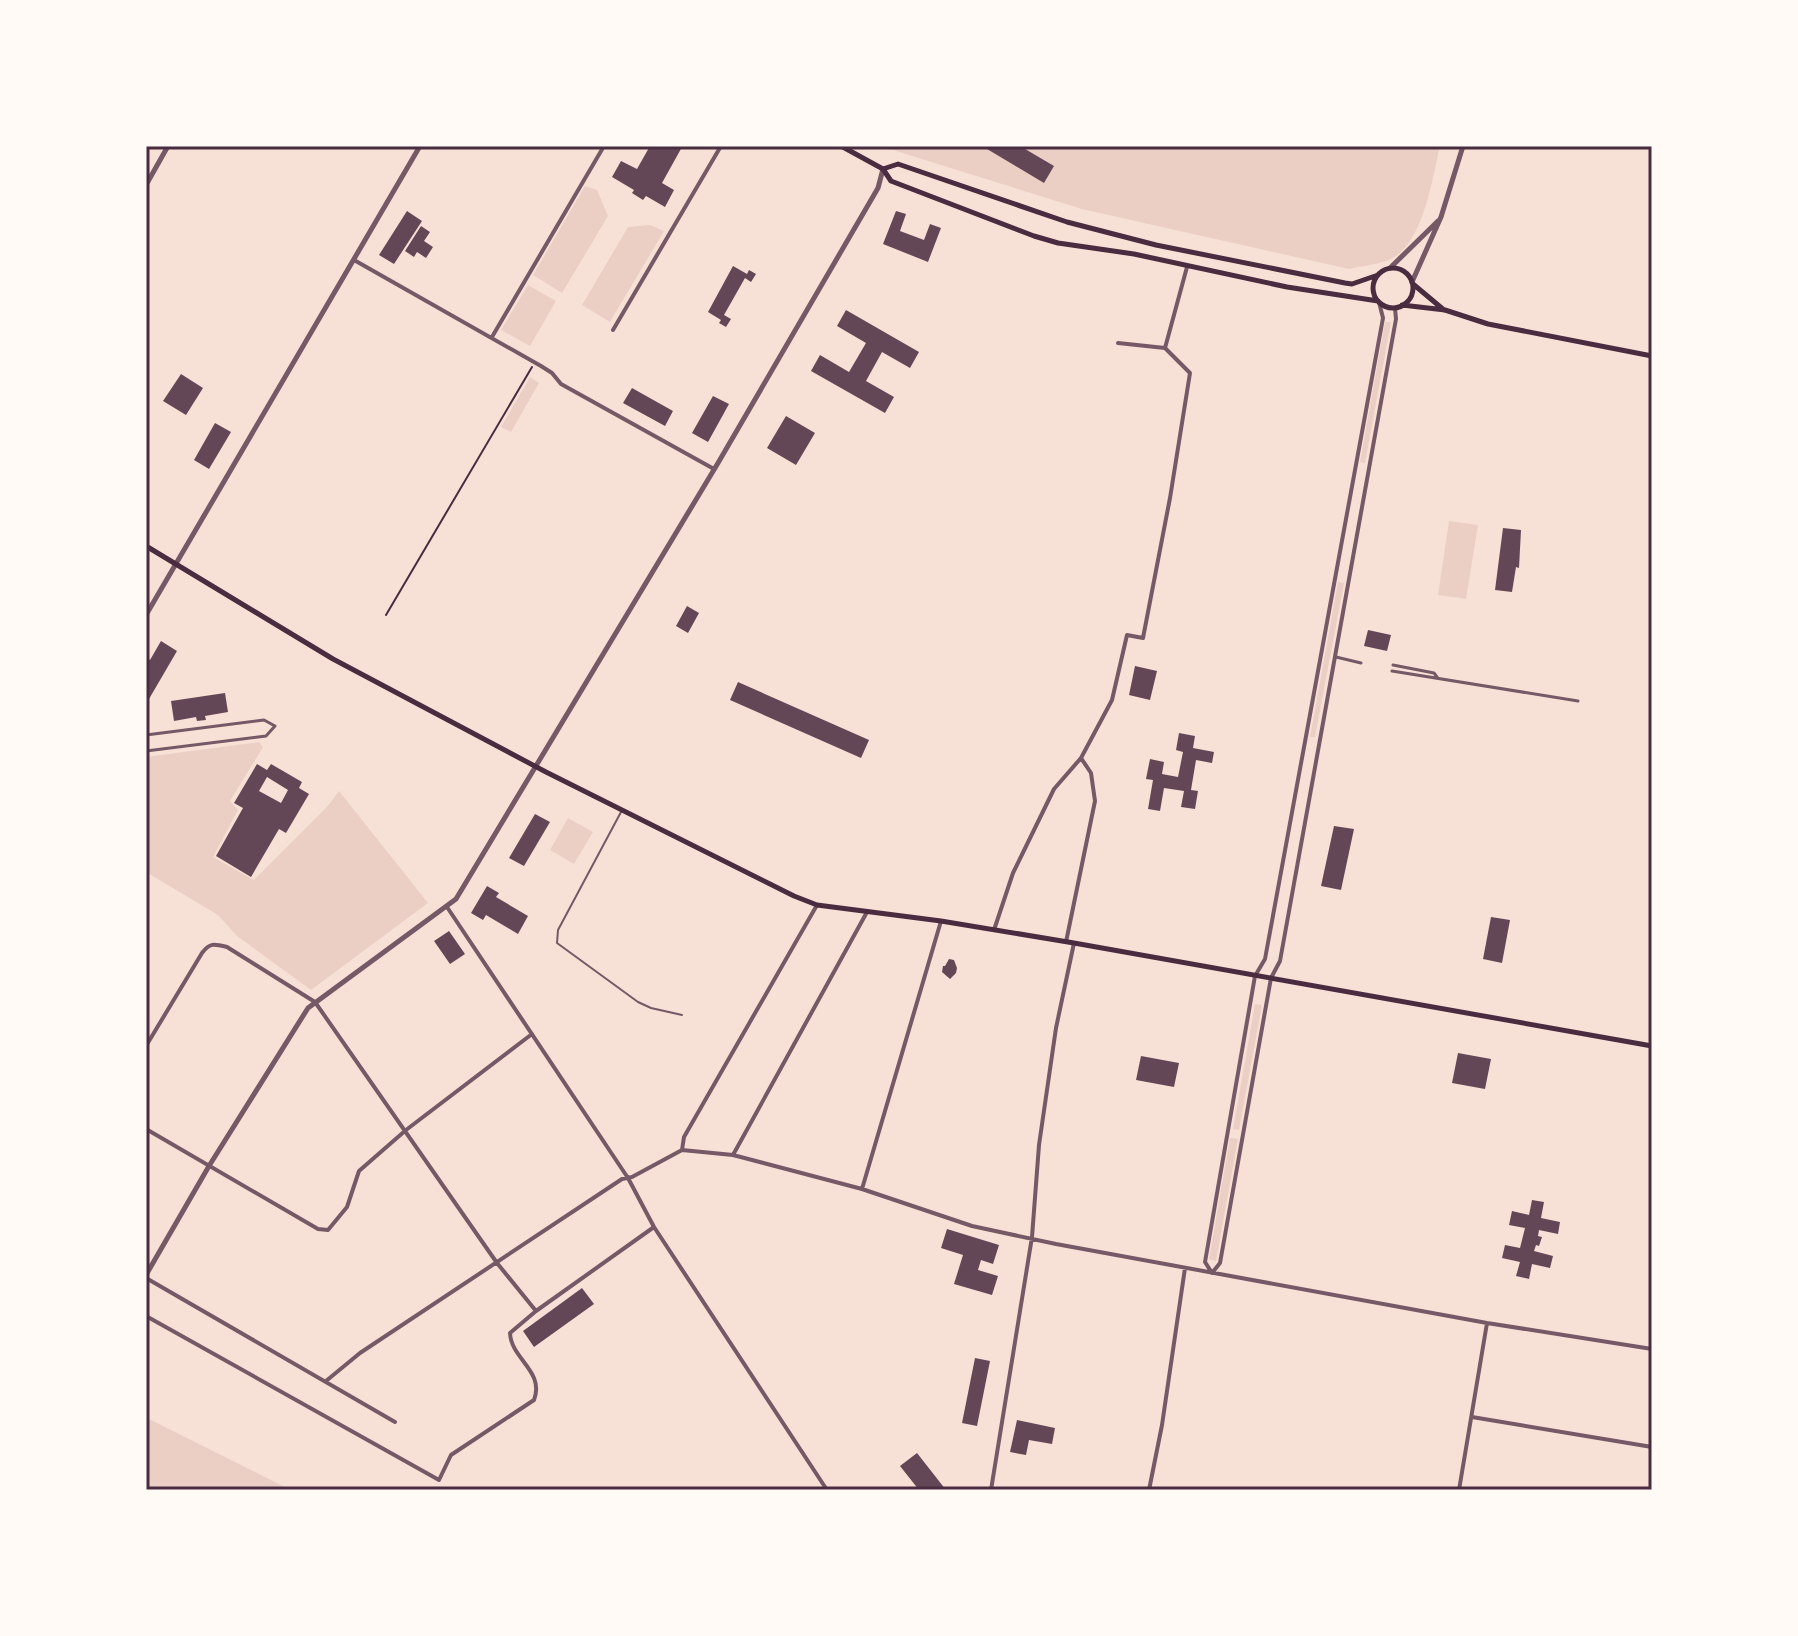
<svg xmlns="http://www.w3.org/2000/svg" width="1798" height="1636" font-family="Bitter,serif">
	<rect width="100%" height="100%" fill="#f7e1d7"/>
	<path fill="#ebcfc5" d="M880,146H1440C1432,179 1423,249 1386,261C1375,265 1361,266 1349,269L1082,209Z
		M585,186L597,190L608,216L562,293L533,275Z
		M650,225L664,231L610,322L582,305L628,227Z
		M528,285L556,301L530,346L501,330Z
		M1385,322H1391L1365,463L1360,462Z
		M530,377L539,383L511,432L501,427Z
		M1449,521L1478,525L1466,599L1438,595Z
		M1338,582L1344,583L1315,737H1310Z
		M259,742L263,747L230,801L238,810L213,857L254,880L327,807L339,791L428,903L311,990L237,936L218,915L146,872V757Z
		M568,818L593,832L574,864L550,850Z
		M1255,1004L1262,1005L1239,1130L1233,1129Z
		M1230,1138L1238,1139L1216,1261L1209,1259Z
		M147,1418L291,1490H146Z"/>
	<path fill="#644757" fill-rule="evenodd" d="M650,146L682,147L662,183L674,190L665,207L646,196L643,200L632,193L634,190L612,177L621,161L637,169Z
		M982,146H1020L1054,166L1044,183Z
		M407,211L422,221L394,264L379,255Z
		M896,211L906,214L900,231L924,240L930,224L941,228L928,262L883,244Z
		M421,226L430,232L424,241L433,247L426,258L417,252L414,257L405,251Z
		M733,266L747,274L749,270L756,274L751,282L745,278L724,315L731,319L726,327L719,323L721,320L708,312Z
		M846,310L919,352L910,368L882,352L866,381L894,397L885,413L811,371L820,355L849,372L866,343L837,326Z
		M181,374L203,388L186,415L163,401Z
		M632,388L673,411L665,426L623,403Z
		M713,396L729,404L708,442L692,433Z
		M786,416L815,433L796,465L767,448Z
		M215,423L231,432L209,469L194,460Z
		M1503,528L1521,530L1519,568L1516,567L1512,592L1495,590Z
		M687,606L699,613L688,633L676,626Z
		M1368,630L1391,635L1387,651L1364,646Z
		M161,641L177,651L149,699L146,697V657L150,660Z
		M1135,666L1157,671L1150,700L1129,695Z
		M738,682L869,740L861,758L730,700Z
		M225,693L228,712L205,716L206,720L197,721L196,717L174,721L171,701Z
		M1179,733L1195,736L1193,748L1214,752L1212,763L1196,760L1191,790L1198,791L1195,809L1181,807L1184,791L1164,788L1160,811L1148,809L1153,780L1146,779L1150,759L1164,762L1162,774L1178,777L1183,752L1176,750Z
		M257,764L267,770L271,764L302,782L299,788L309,794L286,833L279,829L251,877L216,856L243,808L234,803ZM267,777L288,790L281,803L259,791Z
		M535,814L550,822L524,866L509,858Z
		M1334,826L1354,829L1341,890L1321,886Z
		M487,886L499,893L496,897L528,916L518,934L486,915L483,920L471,913Z
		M1491,917L1510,920L1502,963L1483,959Z
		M449,931L465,954L450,964L434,941Z
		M949,959L954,960L957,968L956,973L950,979L942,972L943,966H945Z
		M1458,1053L1491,1059L1485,1089L1452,1083Z
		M1141,1056L1179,1063L1174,1087L1136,1080Z
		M1532,1200L1544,1202L1541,1218L1560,1222L1558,1234L1539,1230L1538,1236L1542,1237L1539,1246L1536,1245L1534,1251L1553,1256L1550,1268L1532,1264L1529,1279L1516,1276L1520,1262L1502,1258L1505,1245L1520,1248L1525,1228L1509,1225L1512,1211L1529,1215Z
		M947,1229L999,1245L993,1264L981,1260L978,1270L998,1276L992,1295L954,1284L963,1255L941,1248Z
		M582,1288L594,1304L534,1347L523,1331Z
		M975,1358L990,1361L977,1426L962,1423Z
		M1017,1420L1055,1428L1052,1444L1029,1440L1026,1455L1010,1452Z
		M917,1453L946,1490H919L900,1466Z"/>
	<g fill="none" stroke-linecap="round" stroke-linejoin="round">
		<path stroke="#4a2c40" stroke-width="2" d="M386,615L532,367"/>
		<path stroke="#755966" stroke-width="2" d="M621,812L558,930L557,943L638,1002L651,1008L682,1015"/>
		<path stroke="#755966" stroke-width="3" d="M1336,657L1361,663
			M1393,665L1434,673L1437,677
			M1392,671L1578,701
			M146,735L264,720L275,726L266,736L146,751"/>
		<path stroke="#755966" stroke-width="4" d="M354,260L541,366L552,373L561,384L714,469
			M613,330L721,146
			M492,337L604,146
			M1118,343L1165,348
			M447,907L628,1178L654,1227L827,1490
			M994,930L1013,873L1054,789L1081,758L1112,700L1127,635L1143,638L1170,498L1190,373L1165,348L1187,267
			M1066,942L1095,801L1091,773L1081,758
			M146,1046L202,953C210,942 215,944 227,947L315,1002L497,1263L536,1311
			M146,1129L318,1229L328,1230L347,1207L359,1171L406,1130L532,1034
			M682,1150L733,1155L862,1189L972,1226L1056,1244L1487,1323L1652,1349
			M733,1155L867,912
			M862,1189L941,921
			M1212,1273L1205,1262L1255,976L1265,959L1383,318L1379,302
			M1212,1273L1220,1263L1271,978L1280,961L1396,319L1395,308
			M146,1278L395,1422
			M146,1316L439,1480L451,1455L534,1400C545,1371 511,1359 510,1333L536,1311L654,1227
			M326,1381L360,1353L622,1179L632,1177L682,1150L684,1137L817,905
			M1472,1417L1652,1447
			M991,1490L1032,1237L1039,1145L1056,1028L1074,943
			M1149,1490L1162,1425L1185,1268
			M1459,1490L1487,1323"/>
		<path stroke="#755966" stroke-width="5" d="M146,185L168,146
			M1390,268L1438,221
			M1412,282L1441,217L1463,146
			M146,615L420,146
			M146,1275L209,1166L308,1008L456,899L718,463L878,188L883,169"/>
		<path stroke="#4a2c40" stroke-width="5" d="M841,146L883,169L891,181L1034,236L1058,243L1134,254L1287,287L1378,301
			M883,169L898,164L1067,222L1156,245L1345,283L1352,284L1378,275
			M1373 288a20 20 0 1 1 40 0a20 20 0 1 1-40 0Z
			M1413,284L1444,310
			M1402,305L1445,310L1488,324L1652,356
			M146,546L333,659L546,772L794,896L817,905L941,921L1074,943L1652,1046"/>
	</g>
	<rect width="1798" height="1636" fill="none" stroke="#fffaf5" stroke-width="296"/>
	<rect x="148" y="148" width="1502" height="1340" fill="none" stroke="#4a2c40" stroke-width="3"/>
</svg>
